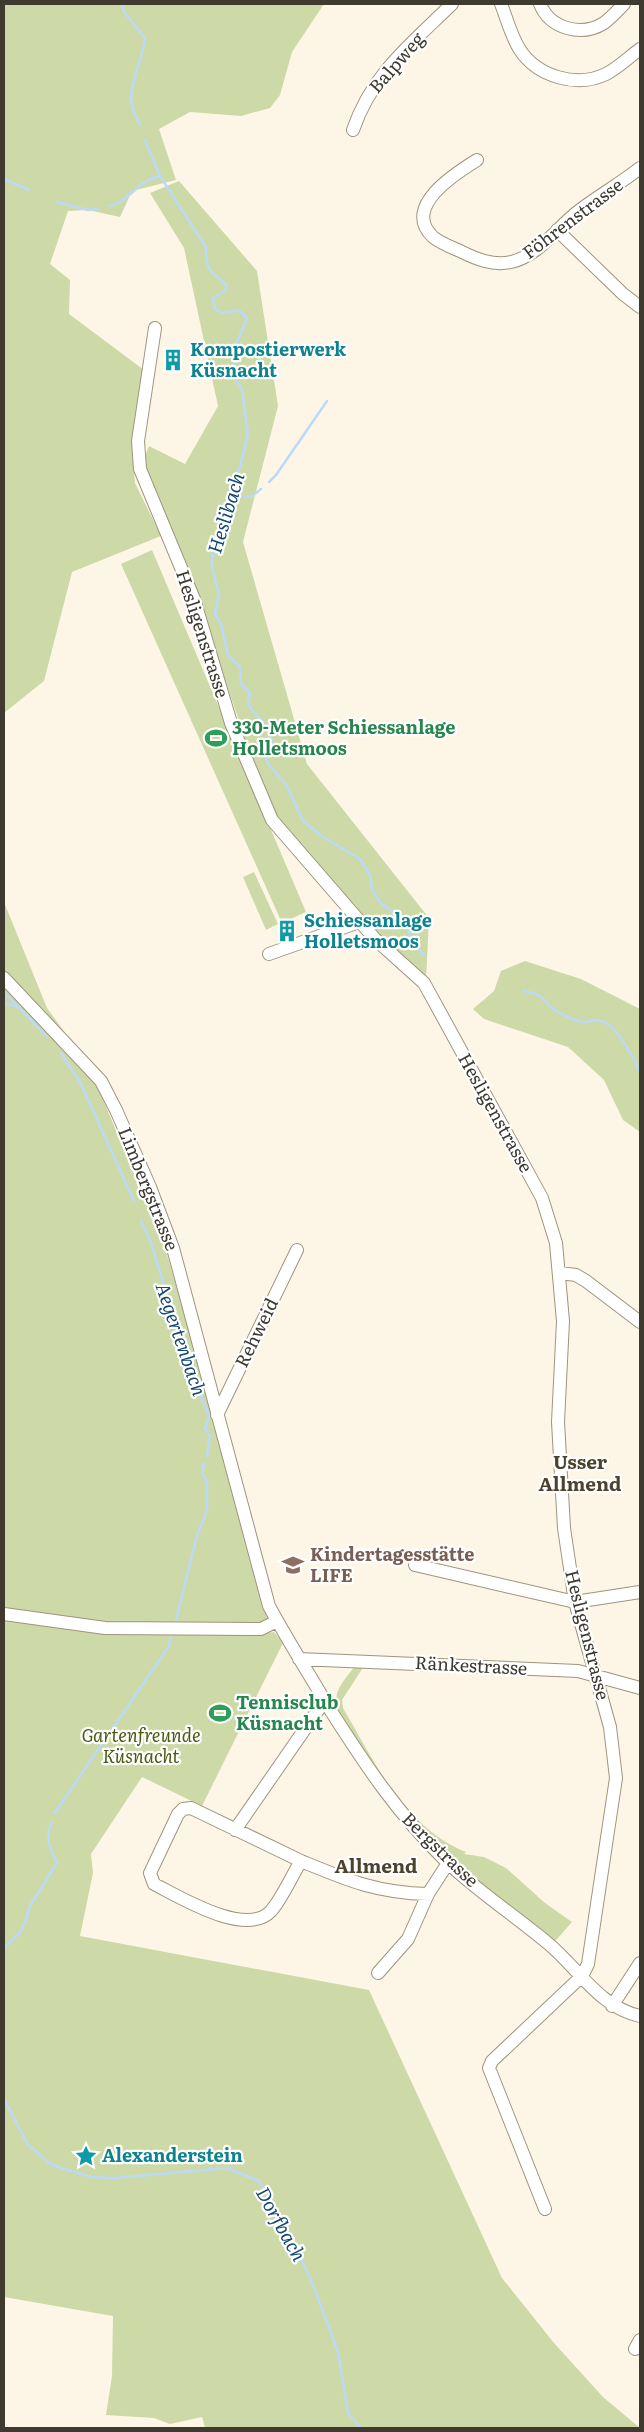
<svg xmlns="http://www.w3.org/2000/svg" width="644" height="2432" font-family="Literata,serif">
	<rect width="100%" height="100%" fill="#fdf6e7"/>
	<path fill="#cddaa7" d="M4,4H324L292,52L280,95L270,108L241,116L190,112L159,129L176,180L132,191L120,217L88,210L68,211L50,264L70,280L69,314L144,370L132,450L135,483L161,536L72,572L44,681L4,713Z
		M179,181L257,271L278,406L243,542L307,764L429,918L426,981L375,933L271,815L184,559L143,461L149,446L185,464L218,406L184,248L150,193Z
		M152,550L306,912L282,923L121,564Z
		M254,872L278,924L266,930L243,877Z
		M4,902L47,1008L89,1066L165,1248L277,1621L253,1635L274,1632L283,1643L202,1806L142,1777L91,1854L93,1873L80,1936L369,1990L502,2278L554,2343L603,2397L640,2428H205L202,2417L170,2424L154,2418L106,2415L112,2376L113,2316L4,2297Z
		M525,961L581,979L640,1009V1132L623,1120L604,1080L568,1047L484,1019L473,1009L494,991L501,971Z
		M355,1666H364L342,1700L343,1708C374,1761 405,1828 466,1852L464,1854L484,1857L506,1868L545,1903L572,1922L551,1946L448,1863L399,1805L336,1709C334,1689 343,1682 355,1666Z"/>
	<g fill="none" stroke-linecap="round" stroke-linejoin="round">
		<path stroke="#bcd9f7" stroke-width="2.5" d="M122,4L124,12L145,38C143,60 128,83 132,106C133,112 137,119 140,124
			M145,140L160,176L206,247C205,269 210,272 227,285L225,291L213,298L215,309L223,313L239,310L247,318L233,351L235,377L242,390L248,434L240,467L232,483L229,511L218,534L219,552L212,555V567L219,594L215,614L221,624L228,655L240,667L241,684L250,692L248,705L268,728L272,742L265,754L268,764L286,784L303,821L323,837L360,859L370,875L372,889L379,901L407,924L411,944L424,954
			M4,179L29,190
			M57,202L88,210L99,209
			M110,206C128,203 138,180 160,176
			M269,482L276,475L327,401
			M230,503L242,496L251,497L261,489
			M523,991C547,994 542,1003 558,1012C564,1015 576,1022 583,1022C590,1023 594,1018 602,1021C617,1026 634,1058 640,1072
			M4,992L47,1037
			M4,1003L17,1007
			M61,1053L81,1084L134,1201
			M141,1221L151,1243L192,1375L209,1416L205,1428L210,1436L207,1456
			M175,1624L197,1535L207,1511V1481L202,1474L204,1463
			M54,1814L169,1646L171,1636
			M4,1948L22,1930L31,1904L57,1863C50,1848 45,1839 51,1823
			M4,2099L28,2145L52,2165L91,2177L115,2178L227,2168L259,2181L310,2277L338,2352L348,2413L361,2428"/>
		<g stroke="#9f947d" stroke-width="14">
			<path id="minor" d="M501,4C507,19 511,36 520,50C538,77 577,88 606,74C618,68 629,57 640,49
				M540,4C550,29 582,37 604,23C611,18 618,10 624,4
				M353,130C372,74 411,44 452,4
				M477,160C456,173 401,207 433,237C440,243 451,247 460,251C476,259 493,266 511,262C539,256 558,226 580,210C600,195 621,183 640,168
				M557,230L623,294L640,307
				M155,328L138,441L140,469L194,599L231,723L272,820L375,939L424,983L542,1198L556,1243L563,1321L558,1422L564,1528L575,1602L610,1727L616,1778L588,1964L582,1976L492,2061L489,2068L545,2209
				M269,954L359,922
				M4,978L101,1081L116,1110L150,1187L173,1248L269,1606C288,1641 309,1674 329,1708C366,1766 397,1813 446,1861C478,1892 516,1916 550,1945C579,1970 601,2008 640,2016
				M560,1273L576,1275L586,1281L640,1322
				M217,1415L297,1250
				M415,1565L575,1602L640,1592
				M4,1614L105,1628L261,1629L277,1621
				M299,1659L578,1671L640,1688
				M191,1808L301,1861C291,1877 283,1897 271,1911C246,1938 180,1897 154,1884L150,1873L178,1814L183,1809Z
				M235,1830L325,1700
				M301,1861C347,1880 377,1893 428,1894
				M378,1973L408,1939L428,1894L448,1863
				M612,2006L640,1963
				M635,2349L640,2340"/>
		</g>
		<use href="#minor" stroke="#fff" stroke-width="12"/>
	</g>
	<defs>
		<g id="building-bare" transform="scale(1.725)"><path d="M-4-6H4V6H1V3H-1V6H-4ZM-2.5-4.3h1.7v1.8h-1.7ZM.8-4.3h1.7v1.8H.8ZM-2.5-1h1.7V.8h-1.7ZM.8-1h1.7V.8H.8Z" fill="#0f9aa8" stroke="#fff" stroke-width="2.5" paint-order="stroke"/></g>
		<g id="stadium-bare" transform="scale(1.725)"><path d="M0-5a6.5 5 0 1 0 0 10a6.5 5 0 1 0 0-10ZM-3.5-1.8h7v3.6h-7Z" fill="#2e9e5b" stroke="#fff" stroke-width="2.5" paint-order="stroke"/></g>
		<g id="school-bare" transform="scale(1.725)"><path d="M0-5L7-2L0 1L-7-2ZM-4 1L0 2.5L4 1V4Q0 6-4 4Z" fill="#8d6e63" stroke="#fff" stroke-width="2.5" paint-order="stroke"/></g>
		<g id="sight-bare" transform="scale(1.725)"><path d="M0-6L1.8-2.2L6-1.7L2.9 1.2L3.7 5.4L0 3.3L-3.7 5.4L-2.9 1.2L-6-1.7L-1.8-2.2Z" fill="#0f9aa8" stroke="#fff" stroke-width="2.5" paint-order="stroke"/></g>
	</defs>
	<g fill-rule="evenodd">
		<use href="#building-bare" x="173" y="360"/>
		<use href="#stadium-bare" x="216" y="738"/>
		<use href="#building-bare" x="287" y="931"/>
		<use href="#school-bare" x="293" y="1565"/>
		<use href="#stadium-bare" x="220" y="1713"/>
		<use href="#sight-bare" x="86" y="2156"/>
	</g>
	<g text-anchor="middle" stroke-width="4.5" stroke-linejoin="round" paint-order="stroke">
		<g font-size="18" fill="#3e3a30" stroke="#fff">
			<text transform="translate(397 63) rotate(-49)" y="6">Balpweg</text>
			<text transform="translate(573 219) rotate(-37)" y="6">Föhrenstrasse</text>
			<text transform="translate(202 634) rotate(72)" y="6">Hesligenstrasse</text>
			<text transform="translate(495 1113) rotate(61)" y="6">Hesligenstrasse</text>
			<text transform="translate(148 1189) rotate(68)" y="6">Limbergstrasse</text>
			<text transform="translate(257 1333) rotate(-64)" y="6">Rehweid</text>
			<text transform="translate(587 1635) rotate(76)" y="6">Hesligenstrasse</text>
			<text transform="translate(471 1666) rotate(3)" y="6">Ränkestrasse</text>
			<text transform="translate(440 1850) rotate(44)" y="6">Bergstrasse</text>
		</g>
		<g font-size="18" font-weight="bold" fill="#0d838f" stroke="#fff" text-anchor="start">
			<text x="190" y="356">Kompostierwerk<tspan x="190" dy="21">Küsnacht</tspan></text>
			<text x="304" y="927">Schiessanlage<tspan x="304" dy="21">Holletsmoos</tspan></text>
			<text x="102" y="2162">Alexanderstein</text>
		</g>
		<g font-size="18" font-weight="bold" fill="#27864d" stroke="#fff" text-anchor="start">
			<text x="232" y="734">330-Meter Schiessanlage<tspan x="232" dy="21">Holletsmoos</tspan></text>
			<text x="236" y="1709">Tennisclub<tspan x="236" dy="21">Küsnacht</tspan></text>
		</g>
		<g font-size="18" font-weight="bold" fill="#785e54" stroke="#fff" text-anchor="start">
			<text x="310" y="1561">Kindertagesstätte<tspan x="310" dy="21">LIFE</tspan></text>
		</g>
		<g font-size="18" font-style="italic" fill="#4d5a13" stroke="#fff">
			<text x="141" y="1742">Gartenfreunde<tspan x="141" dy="21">Küsnacht</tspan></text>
		</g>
		<g font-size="19" font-style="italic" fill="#144875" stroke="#fff">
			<text transform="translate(226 513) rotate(-73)" y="7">Heslibach</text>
			<text transform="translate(181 1339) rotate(71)" y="7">Aegertenbach</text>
			<text transform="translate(281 2224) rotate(61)" y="7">Dorfbach</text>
		</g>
		<g font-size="19" font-weight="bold" fill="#4c422d" stroke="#fff">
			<text x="580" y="1469">Usser<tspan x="580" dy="22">Allmend</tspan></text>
			<text x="376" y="1873">Allmend</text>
		</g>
	</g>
	<rect width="644" height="2432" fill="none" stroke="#3e3a30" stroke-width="10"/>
</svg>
